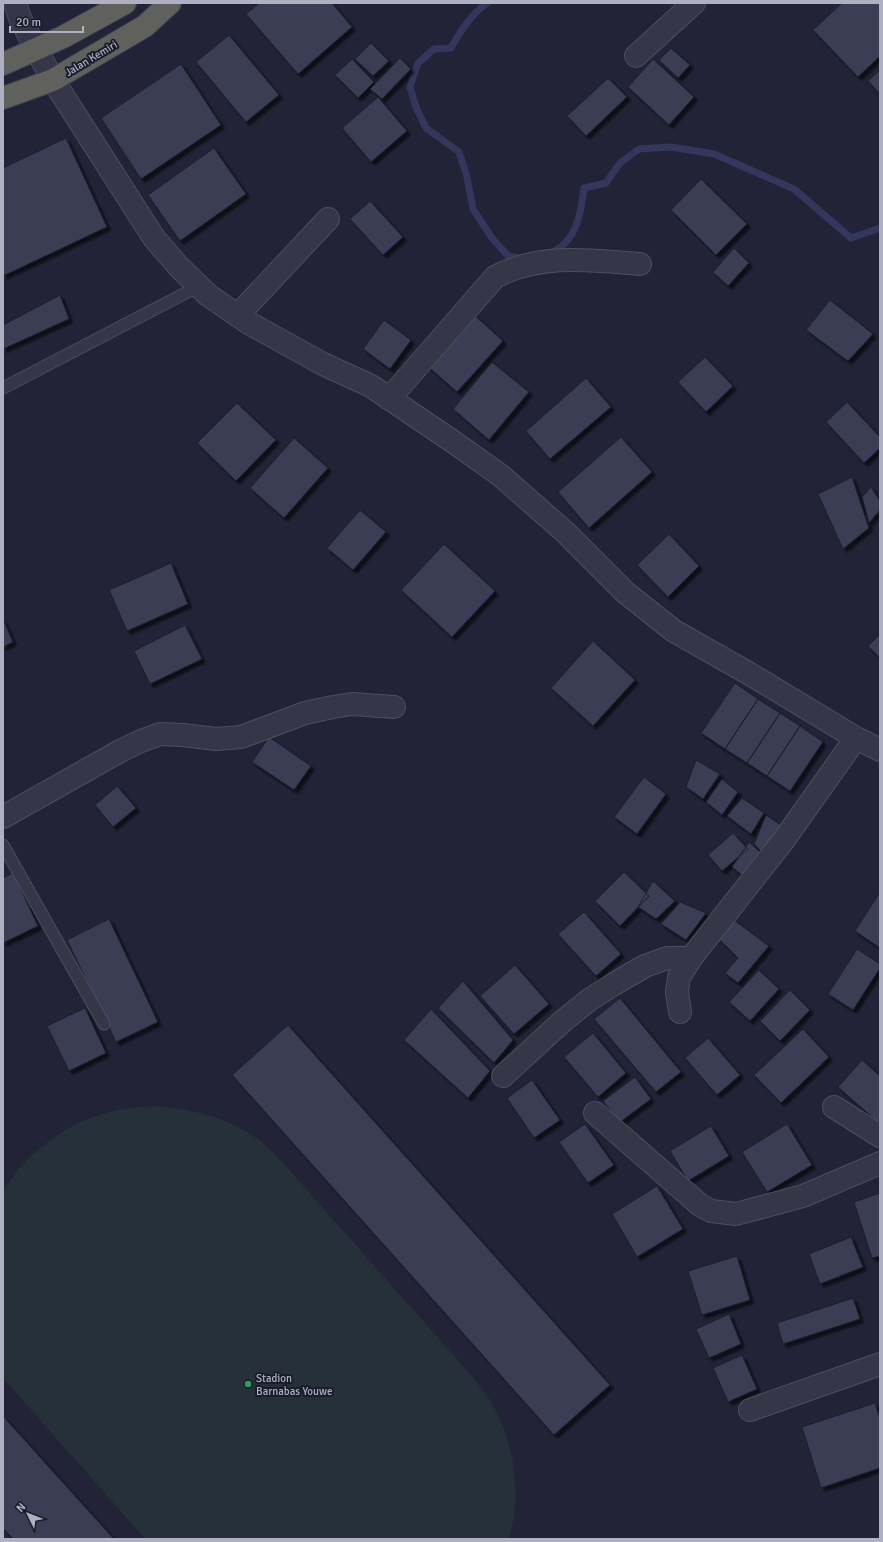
<svg xmlns="http://www.w3.org/2000/svg" width="883" height="1542" font-family="Signika,sans-serif">
	<defs>
		<filter id="shadow"><feDropShadow dx="3.5" dy="3.5" stdDeviation="1" flood-color="#0009"/></filter>
	</defs>
	<rect width="100%" height="100%" fill="#222336"/>
	<path fill="#253038" d="M157,1106C196,1110 235,1119 265,1145C272,1151 279,1158 285,1165L471,1375C477,1383 483,1390 488,1397C514,1438 523,1493 509,1539H145L3,1378V1192C23,1156 60,1128 99,1115C118,1108 138,1107 157,1106Z"/>
	<g fill="none" stroke-linecap="round" stroke-linejoin="round">
		<path stroke="#34375b" stroke-width="7" d="M487,3C471,15 461,30 451,48L434,49L418,63L410,87L416,107L426,128L459,152L467,177L473,209L492,238L508,256L523,259
			M550,253C577,242 581,213 584,188L606,183L620,163L639,149L671,147L714,154L794,189L851,238L880,228"/>
	</g>
	<path fill="#3b3d54" stroke="#1c1e2e" filter="url(#shadow)" d="M259,3H332L352,27L298,74L246,14Z
		M842,3H880V56L858,77L813,30Z
		M229,35L279,95L246,122L196,62Z
		M371,43L389,61L373,76L355,59Z
		M671,48L690,65L678,78L659,60Z
		M400,58L411,69L382,99L370,89Z
		M352,59L374,82L358,98L335,75Z
		M653,59L694,97L669,125L628,87Z
		M181,64L221,125L141,179L101,118Z
		M880,70V94L868,81Z
		M608,78L627,97L586,136L567,116Z
		M378,97L407,131L371,162L342,128Z
		M66,138L107,227L3,276V168Z
		M214,148L246,194L180,241L148,195Z
		M701,179L747,224L716,255L671,210Z
		M370,201L403,237L383,255L350,219Z
		M734,248L749,263L728,286L713,272Z
		M60,295L69,319L3,349V325Z
		M830,300L873,334L848,361L806,330Z
		M471,312L503,341L457,392L424,363Z
		M384,320L411,340L390,369L363,349Z
		M705,357L733,386L706,412L678,382Z
		M492,362L529,392L489,440L453,409Z
		M586,378L611,407L550,459L526,431Z
		M847,402L880,437V448L864,463L826,422Z
		M237,403L276,440L236,481L197,443Z
		M621,437L652,472L589,528L558,492Z
		M294,438L328,468L284,518L250,488Z
		M852,477L869,528L843,549L818,494Z
		M871,487L880,501V510L869,523L862,497Z
		M360,510L386,532L353,570L327,548Z
		M669,534L699,566L668,597L637,565Z
		M444,544L495,591L452,637L401,590Z
		M171,563L188,604L127,631L109,590Z
		M3,619L13,642L3,647Z
		M185,625L202,659L150,684L134,651Z
		M880,634V658L868,646Z
		M593,641L635,680L593,726L551,688Z
		M735,683L758,699L725,749L701,733Z
		M758,699L780,713L747,763L725,749Z
		M780,713L800,726L767,776L747,763Z
		M800,726L823,742L790,791L767,776Z
		M269,737L311,766L294,790L252,762Z
		M696,760L720,774L703,799L686,787Z
		M644,777L666,794L637,834L614,817Z
		M722,779L738,792L722,815L706,802Z
		M117,786L136,808L113,827L95,805Z
		M742,798L764,813L751,834L727,816Z
		M766,815L781,825L762,852L754,844Z
		M733,833L748,849L722,871L708,855Z
		M749,842L761,853L743,876L732,867Z
		M624,872L649,896L620,926L595,901Z
		M13,873L38,926L3,943V878Z
		M653,881L675,901L656,919L638,907Z
		M880,892V948L855,931Z
		M680,902L706,913L686,940L661,924Z
		M584,912L621,954L596,976L558,934Z
		M109,919L158,1022L116,1042L67,940Z
		M734,920L769,946L738,983L725,973L738,958L718,938Z
		M857,949L880,964V968L853,1010L828,994Z
		M515,965L549,1004L514,1034L480,996Z
		M759,970L779,989L750,1021L729,1002Z
		M463,981L513,1040L494,1063L438,1008Z
		M790,990L810,1010L780,1041L760,1021Z
		M620,998L681,1072L656,1092L594,1019Z
		M85,1008L106,1053L69,1071L47,1026Z
		M431,1009L490,1071L468,1098L404,1040Z
		M288,1025L610,1385L554,1435L232,1075Z
		M803,1029L829,1057L781,1103L754,1075Z
		M593,1033L626,1073L598,1097L564,1057Z
		M708,1038L740,1075L717,1095L685,1058Z
		M862,1060L880,1076V1124L838,1087Z
		M635,1077L651,1099L619,1123L603,1101Z
		M532,1080L560,1120L534,1138L507,1098Z
		M585,1124L614,1165L588,1183L559,1142Z
		M787,1124L812,1165L767,1192L742,1152Z
		M711,1126L729,1156L688,1181L670,1151Z
		M657,1186L683,1229L637,1257L612,1214Z
		M880,1193V1256L872,1258L854,1202Z
		M851,1237L863,1267L820,1284L809,1254Z
		M737,1256L750,1300L702,1315L688,1271Z
		M853,1298L860,1319L783,1344L777,1323Z
		M729,1314L741,1344L709,1358L696,1329Z
		M742,1355L757,1389L728,1402L713,1368Z
		M875,1403L880,1419V1468L821,1488L802,1427Z
		M3,1416L114,1539H13L3,1528Z"/>
	<g fill="none" stroke-linecap="round" stroke-linejoin="round">
		<g stroke="#4d4e5f" stroke-width="13">
			<path id="service" d="M3,388L199,286
				M3,845L104,1024"/>
		</g>
		<g stroke="#4d4e5f" stroke-width="24">
			<path id="minor" d="M15,3L20,18L36,49L53,80L154,238L179,267L208,295L247,322L323,364L371,386L455,443L500,475L565,532L626,593L674,631L750,674L856,738L880,750
				M636,56L694,3
				M238,315L328,219
				M389,399L495,277C541,253 590,260 640,264
				M3,817L122,750L141,741L160,734L183,735L216,739L241,737L305,713L333,707L352,704L394,707
				M680,1012L677,992L679,977L691,958L783,841L856,738
				M503,1076L563,1021L589,1000L614,984L645,966L667,958H691
				M834,1107L880,1136
				M595,1113L700,1205L711,1211L736,1214L803,1196L880,1163
				M750,1410L880,1364"/>
		</g>
		<g stroke="#3d3e4f" stroke-width="24">
			<path id="trunk" d="M3,64L63,37L125,3
				M3,98L53,80L145,26L170,3"/>
		</g>
		<use href="#service" stroke="#353647" stroke-width="11"/>
		<use href="#minor" stroke="#353647" stroke-width="22"/>
		<use href="#trunk" stroke="#60605c" stroke-width="22"/>
	</g>
	<circle fill="#2e9e5b" stroke="#1a1c2b" stroke-width="1.5" cx="248" cy="1384" r="4"/>
	<g text-anchor="middle" stroke-width="4" stroke-linejoin="round" paint-order="stroke">
		<g font-size="11" fill="#b0b0c3" stroke="#1a1c2b">
			<text transform="translate(91 58) rotate(-31)" y="4">Jalan Kemiri</text>
		</g>
		<g font-size="11" fill="#b0b0c3" stroke="#1a1c2b" text-anchor="start">
			<text x="256" y="1382">Stadion<tspan x="256" dy="13">Barnabas Youwe</tspan></text>
		</g>
	</g>
	<rect width="883" height="1542" fill="none" stroke="#b0b0c3" stroke-width="8"/>
	<g transform="translate(28 1514) rotate(313)" stroke="#1a1c2b" stroke-width="3" paint-order="stroke">
	<path d="M0-3L7 15L0 10L-7 15Z" fill="#b0b0c3"/>
	<text y="-6" font-size="11" font-weight="bold" text-anchor="middle" fill="#b0b0c3">N</text>
	</g>
	<path d="M10 26v6h73v-6" fill="none" stroke="#b0b0c3" stroke-width="2"/>
	<text x="16" y="26" font-size="12" fill="#b0b0c3" stroke="#1a1c2b" stroke-width="3" paint-order="stroke">20 m</text>
</svg>
